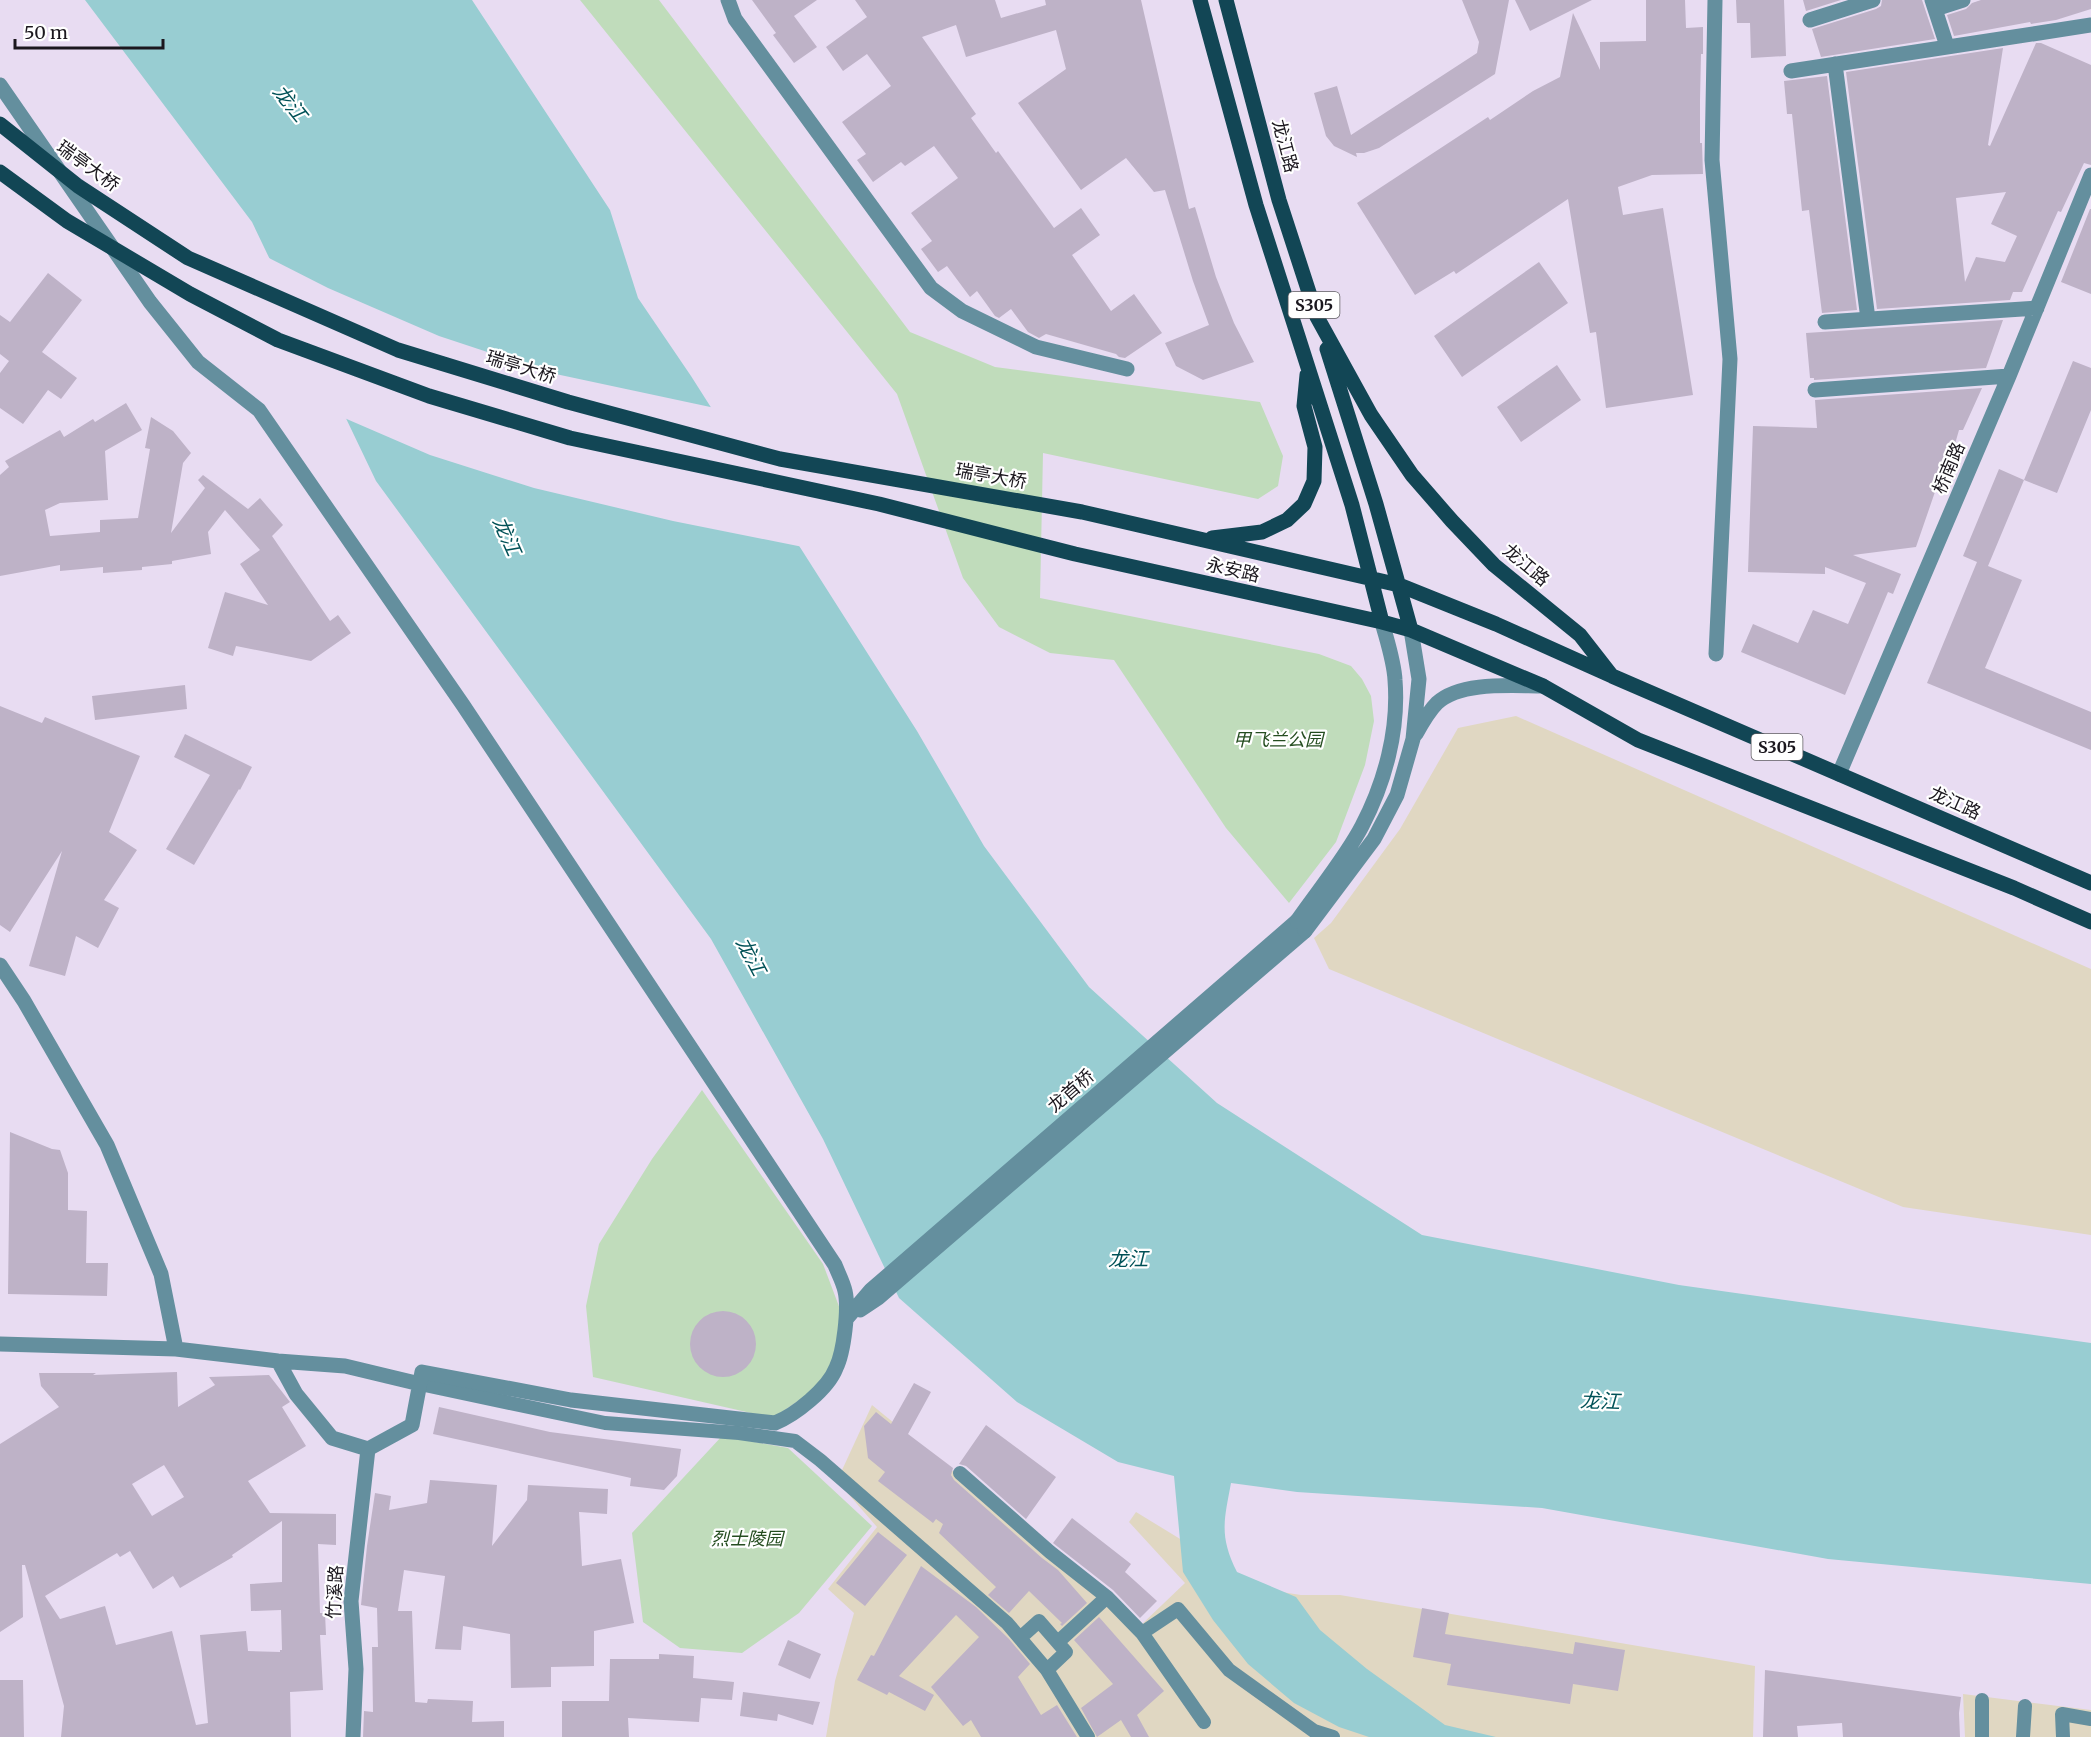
<svg xmlns="http://www.w3.org/2000/svg" width="2091" height="1737" font-family="Merriweather,'Noto Sans SC',serif">
	<rect width="100%" height="100%" fill="#e8dcf2"/>
	<path fill="#e0d7c2" d="M1516,716L2091,969V1235L1903,1207L1329,969L1314,938L1331,923L1400,829L1458,728Z
		M872,1405L1141,1625L1185,1583L1129,1522L1136,1512L1262,1589L1301,1595H1340L1755,1666L1753,1737H826L835,1681L854,1613L828,1589L877,1527L837,1481Z
		M1963,1694L2091,1710V1737H1965Z"/>
	<path fill="#c0dcbb" d="M580,0H659L910,332L995,367L1260,402L1283,456L1278,486L1258,499L1043,453L1040,598L1319,654L1351,666L1362,679L1371,696L1374,721L1365,765L1336,842L1289,903L1226,828L1114,660L1050,653L999,627L963,578L897,394Z
		M702,1090L823,1264L840,1309V1326L831,1369L814,1390L773,1418L593,1377L586,1306L599,1244L652,1159Z
		M722,1436L788,1448L872,1526L799,1613L742,1653L680,1648L643,1622L632,1533Z"/>
	<path fill="#98cdd2" d="M85,0H472L610,210L638,298L691,376L917,731L984,846L1089,987L1217,1103L1422,1235L1679,1285L2091,1343V1584L1828,1559L1542,1508L1297,1492L1231,1483C1224,1521 1219,1536 1237,1572L1296,1597L1320,1630L1367,1669L1445,1725L1496,1737H1369L1339,1727L1294,1703L1248,1664L1213,1620L1183,1572L1174,1476L1118,1462L1017,1402L899,1298L823,1139L711,939L376,481L252,222Z"/>
	<path fill="#e8dcf2" d="M265,256L328,288L439,336L551,373L715,408L803,547L673,521L534,488L430,455L342,417Z"/>
	<path fill="#beb2c7" fill-rule="evenodd" d="M752,0H817L794,16L817,47L794,63L773,35L776,33Z
		M855,0H995L1001,18L1046,5L1045,0H1141L1189,209L1195,207L1216,277L1234,323L1254,362L1203,380L1176,366L1165,343L1209,325L1193,281L1165,190L1154,192L1126,158L1081,190L1018,103L1066,69L1056,30L966,57L956,25L922,37L976,114L971,118L996,153L998,151L1054,228L1081,208L1100,235L1072,255L1111,311L1134,294L1162,333L1125,358L1119,357L1116,354L1046,334L1039,338L1028,332L1011,309L999,318L995,316L977,291L970,297L947,266L938,272L921,249L932,241L911,213L958,178L934,146L905,166L901,162L873,182L857,160L866,154L842,122L891,86L867,54L843,71L826,47L867,17Z
		M1462,0H1509L1495,74L1379,148L1364,153H1356L1357,157L1334,146L1326,136L1314,93L1337,86L1351,135L1477,53L1479,42Z
		M1515,0H1592L1530,31Z
		M1646,0H1685L1686,28L1703,27V54H1701L1700,100V143H1702L1703,174L1652,175L1618,187L1623,215L1663,208L1693,395L1606,408L1596,332L1590,333L1568,199L1456,274L1454,271L1415,295L1357,203L1488,117L1490,120L1533,91L1560,77L1573,13L1600,70V42L1646,41Z
		M1736,0H1784L1786,56L1751,58L1750,23H1737Z
		M1803,0H1841L1806,11Z
		M1882,0H1922L1935,39L1821,57L1812,29L1876,9L1881,6Z
		M1981,0H2091V9L2056,20L2031,24L2030,22L1954,36L1947,15L1966,9L1972,3Z
		M2036,43H2041L2091,65V165L2084,163L2061,212L2058,211L2022,292H2013L2010,300L1877,309L1846,72L2003,48L1988,145L1990,146ZM2006,192L1991,224L2017,236L2005,262L1976,257L1965,282L1956,198Z
		M1827,76L1857,310L1822,313L1809,210L1802,211L1792,114H1787L1784,81Z
		M2090,209H2091V294L2061,282Z
		M1539,262L1568,303L1462,377L1434,336Z
		M48,273L82,300L42,352L77,378L61,399L48,390L23,424L0,408V373L9,361L0,354V315L10,322Z
		M2003,320L1986,368L1814,380V378H1810L1806,333Z
		M2073,361L2091,368V410L2057,493L2024,480Z
		M1557,365L1581,400L1521,442L1497,407Z
		M1982,388L1963,430H1959L1943,486H1937L1916,547L1853,555L1901,574L1893,594L1888,592L1845,695L1741,652L1753,624L1798,643L1813,610L1848,624L1866,583L1825,567V574L1748,572L1753,426L1817,428L1815,400Z
		M126,403L142,430L105,451L108,500L60,503L45,510L50,536L100,532V520L138,518L150,449L145,448L151,417L173,431L191,453L183,463L171,533L205,488L198,480L203,475L248,509L260,498L283,525L272,536L330,621L338,615L351,633L311,661L236,646L233,656L208,648L225,592L268,605L240,564L260,550L225,510L208,532L211,554L172,561V564L142,567V570L103,573V567L60,571V565L0,576V475L9,467L5,461L60,430L64,437L93,419L95,422Z
		M1999,469L2024,480L1988,566L2022,580L1985,668L2091,712V750L1927,683L1977,562L1963,556Z
		M185,685L187,709L95,720L92,696Z
		M0,706L42,723L45,717L140,756L109,832L137,850L104,900L119,908L98,948L76,936L65,976L29,966L62,851L10,932L0,925Z
		M185,734L252,767L240,790L239,789L194,865L166,849L210,775L174,757Z
		M10,1132L52,1149L60,1150L68,1173V1210L87,1211L86,1263H108L107,1296L8,1294Z
		M690 1344a33 33 0 1 1 66 0a33 33 0 1 1-66 0Z
		M177,1372L178,1407L215,1385L209,1377L269,1375L290,1402L282,1407L306,1446L248,1481L270,1513L336,1514V1545L318,1544L320,1613H325L326,1635H320L323,1690L290,1692L291,1737H61L64,1706L25,1565H22L23,1617L0,1632V1444L59,1407L41,1386L39,1373H96L93,1375ZM164,1465L184,1497L152,1516L132,1484ZM282,1521V1582L250,1584L251,1611L281,1610L282,1650H280V1652L248,1651L246,1631L200,1635L208,1723L196,1725L172,1631L116,1645L105,1606L60,1619L45,1596L117,1553L120,1557L130,1551L153,1589L173,1576L180,1588L233,1557L232,1555Z
		M914,1383L931,1392L908,1434L953,1468L951,1475L954,1480L1042,1558L1058,1570L1087,1603L1062,1626L1060,1624L1062,1623L1029,1591L1009,1613L988,1595L996,1587L939,1533L943,1524L936,1519L933,1523L878,1481L885,1472L868,1458L864,1426L876,1412L891,1424Z
		M439,1407L550,1432L681,1449L677,1476L664,1490L630,1486L631,1478L433,1434Z
		M986,1425L1056,1477L1026,1519L966,1466L959,1464Z
		M430,1480L497,1485L492,1546L527,1500L528,1485L608,1489L607,1514L579,1512L582,1566L621,1559L634,1623L594,1631V1666L551,1667V1687L511,1688L510,1634L463,1626L461,1650L435,1649L445,1576L404,1570L398,1611H412L415,1702L427,1703L428,1699L473,1701L472,1722L504,1721V1737H363L364,1711L373,1712L372,1647H378L377,1608L361,1605L367,1546L375,1493L391,1496L389,1510L427,1503Z
		M1072,1518L1131,1564L1125,1572L1157,1601L1140,1618L1113,1590L1053,1543Z
		M878,1532L907,1555L865,1606L836,1583Z
		M921,1566L976,1607L1009,1639L1030,1664L1018,1677L1041,1715L1057,1705L1077,1737H981L971,1720L963,1726L931,1687L979,1637L956,1615L899,1676L934,1695L925,1711L889,1692L887,1695L857,1680L871,1655L874,1656Z
		M1422,1608L1449,1613L1445,1634L1573,1654L1575,1642L1625,1650L1618,1691L1573,1684L1570,1704L1447,1685L1451,1664L1413,1657Z
		M1099,1617L1164,1691L1137,1715L1149,1737H1131L1121,1720L1097,1737L1081,1708L1113,1684L1074,1640Z
		M788,1640L821,1654L810,1679L778,1665Z
		M659,1654L694,1656L693,1678L734,1682L732,1700L701,1698L699,1722L628,1718L629,1737H562V1701H609L610,1659H659Z
		M1765,1670L1961,1697L1959,1713L1960,1737H1843L1842,1723L1797,1726L1798,1737H1763Z
		M0,1680H23L24,1737H0Z
		M743,1692L820,1702L813,1725L778,1714L777,1721L740,1716Z"/>
	<g fill="none" stroke-linecap="round" stroke-linejoin="round">
		<path stroke="#648f9e" stroke-width="14" d="M420,1384L605,1423L739,1433L795,1441L820,1460L1007,1623L1047,1670L1088,1737
			M960,1473L1050,1552L1107,1597L1142,1633L1204,1722
			M1142,1633L1178,1609L1229,1670L1314,1731L1333,1737
			M1020,1638L1039,1621L1066,1652L1047,1670
			M1058,1642L1107,1597
			M1982,1737V1700
			M2023,1737L2025,1706
			M2063,1737L2062,1714L2091,1719"/>
		<path stroke="#648f9e" stroke-width="15" d="M728,0L735,19L931,288L962,311L1036,347L1127,369
			M1715,0L1712,160L1730,359L1716,654
			M1932,0L1947,46
			M1935,9L1963,0
			M1810,20L1873,0
			M1835,64L1868,319
			M1791,71L2091,25
			M0,85L150,302L198,362L259,410L463,705L835,1265C838,1273 843,1282 845,1291C849,1308 844,1352 836,1368C828,1389 795,1415 775,1423L571,1400L422,1372L412,1425L368,1449L332,1438L296,1394L278,1361
			M1825,322L2037,308
			M1815,390L2009,376
			M1839,774L2009,376L2091,175
			M0,965L24,1001L107,1145L161,1274L176,1349L278,1361L345,1366L420,1384
			M860,1310L878,1298L1305,931
			M847,1318L871,1290L1297,921
			M0,1344L176,1349
			M353,1737L356,1669L351,1601L368,1449"/>
		<path stroke="#648f9e" stroke-width="15" d="M1416,734C1422,723 1428,712 1437,703C1461,681 1513,686 1543,686
			M1297,921C1317,892 1346,857 1362,826C1385,782 1399,730 1395,680C1394,661 1387,641 1382,622
			M1305,931L1374,839L1397,795L1413,739L1419,679L1411,630"/>
		<path stroke="#124655" stroke-width="15" d="M1200,0L1256,205L1352,505L1382,622
			M1226,0L1279,200L1317,317L1371,415L1412,475L1452,521L1494,565L1580,635L1612,676L2091,883
			M0,124L78,186L188,258L398,350L568,402L780,459L1082,512L1399,585L1496,624L1612,676
			M0,172L67,221L190,294L278,340L429,396L570,438L879,504L1075,554L1382,622L1411,630L1543,686L1638,740L2014,888L2091,922
			M1327,349L1376,504L1411,630
			M1212,538L1262,532L1287,520L1304,504L1314,481L1315,447L1304,406L1307,375"/>
	</g>
	<g text-anchor="middle" stroke-width="4.5" stroke-linejoin="round" paint-order="stroke">
		<g fill="#fff" stroke="#5f5d62" stroke-width="1.5">
			<rect x="1288.5" y="292" width="51" height="26" rx="4.5"/>
			<rect x="1751.5" y="734" width="51" height="26" rx="4.5"/>
		</g>
		<g font-size="16" font-weight="bold" fill="#1b171e">
			<text x="1314" y="311">S305</text>
			<text x="1777" y="753">S305</text>
		</g>
		<g font-size="18" fill="#1b171e" stroke="#fff">
			<text transform="translate(1285 146) rotate(75)" y="6">龙江路</text>
			<text transform="translate(88 166) rotate(36)" y="6">瑞亭大桥</text>
			<text transform="translate(521 367) rotate(17)" y="6">瑞亭大桥</text>
			<text transform="translate(1949 468) rotate(-67)" y="6">桥南路</text>
			<text transform="translate(991 476) rotate(10)" y="6">瑞亭大桥</text>
			<text transform="translate(1526 565) rotate(40)" y="6">龙江路</text>
			<text transform="translate(1233 570) rotate(13)" y="6">永安路</text>
			<text transform="translate(1955 803) rotate(24)" y="6">龙江路</text>
			<text transform="translate(1071 1091) rotate(-41)" y="6">龙首桥</text>
			<text transform="translate(335 1592) rotate(-87)" y="6">竹溪路</text>
		</g>
		<g font-size="18" font-style="italic" fill="#254d20" stroke="#fff">
			<text x="1278" y="746">甲飞兰公园</text>
			<text x="747" y="1545">烈士陵园</text>
		</g>
		<g font-size="20" font-style="italic" fill="#005157" stroke="#fff">
			<text transform="translate(290 103) rotate(51)" y="7">龙江</text>
			<text transform="translate(507 536) rotate(66)" y="7">龙江</text>
			<text transform="translate(751 956) rotate(62)" y="7">龙江</text>
			<text x="1128" y="1266">龙江</text>
			<text transform="translate(1600 1401) rotate(2)" y="7">龙江</text>
		</g>
	</g>
	<path d="M15 39v9h148v-9" fill="none" stroke="#1b171e" stroke-width="3"/>
	<text x="24" y="39" font-size="18" fill="#1b171e" stroke="#ffffff" stroke-width="4.5" paint-order="stroke">50 m</text>
</svg>
